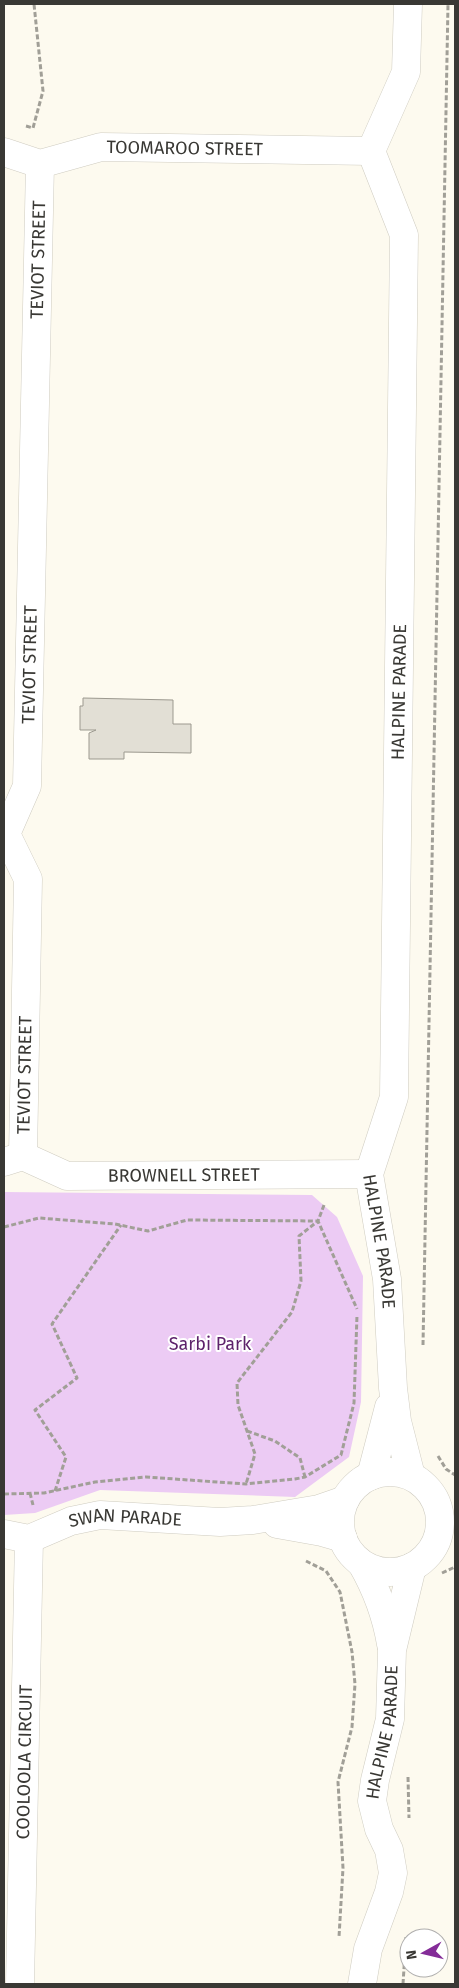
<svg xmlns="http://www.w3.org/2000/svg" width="459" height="1988" font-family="'Fira Sans',sans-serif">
	<rect width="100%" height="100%" fill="#fdfaef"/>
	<path fill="#eccbf4" d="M4,1192L312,1195L337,1217L363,1276L361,1402L349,1457L295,1497L100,1490L35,1513L4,1515Z"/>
	<path fill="#e2dfd5" stroke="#9c998f" d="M83,698L173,700V724H191V753L124,752V759H89V733L96,730H80V706H83Z"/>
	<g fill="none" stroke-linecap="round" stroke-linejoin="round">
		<g stroke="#cfccc1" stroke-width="29">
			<g id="minor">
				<path id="s1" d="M408,4L406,72L371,151L404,235L394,1097L369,1174L387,1279L393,1388L397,1421L411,1476"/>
				<path id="s2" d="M4,152L40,164L101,147L371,151"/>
				<path id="s3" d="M23,1156L28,879L6,834L27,786L40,164"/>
				<path id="s4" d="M4,1162L23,1156L67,1176L369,1174"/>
				<circle cx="390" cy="1522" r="50"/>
				<path d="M371,1476L389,1407"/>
				<path d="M277,1524L322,1532L343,1538"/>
				<path id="s5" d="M4,1534L29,1539L71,1521L100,1515L220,1522L253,1520L319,1509L345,1500"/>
				<path d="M362,1564C377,1590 386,1614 391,1644"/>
				<path id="s6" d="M20,1984L29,1539"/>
				<path id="s7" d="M362,1984L368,1949L389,1892L393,1873L389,1850L379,1829L372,1801L375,1780L390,1719L392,1650L412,1567"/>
			</g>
		</g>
		<path stroke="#a19f97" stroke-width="3" stroke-dasharray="5 2.5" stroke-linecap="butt" d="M26,126L33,128L43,91L34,4
			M324,1205L318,1221L357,1309
			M4,1227L39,1218L115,1224L148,1231L187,1220L318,1221L299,1236L301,1281L292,1312L237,1383L238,1405L255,1454L246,1484
			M423,1345L448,4
			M247,1431L275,1441L300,1458L305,1477
			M438,1456L446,1469L455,1475
			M55,1491L66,1457L35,1410L77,1378L52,1324L121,1225
			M30,1493L33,1505
			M4,1494L44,1493L95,1482L146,1477L246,1484L295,1479L305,1477L341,1455L354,1403L357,1315
			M306,1561L326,1571L340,1592L352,1652L355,1684L352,1727L338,1782L343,1868L339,1937
			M442,1573L455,1567
			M408,1777L409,1818
			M403,1984L406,1937"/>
		<use href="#minor" stroke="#fff" stroke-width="28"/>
	</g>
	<g text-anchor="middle" stroke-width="4" stroke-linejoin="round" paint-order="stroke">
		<g font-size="18" fill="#393834" stroke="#fff">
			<text dy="6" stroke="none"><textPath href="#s2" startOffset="185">TOOMAROO STREET</textPath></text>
			<text dy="6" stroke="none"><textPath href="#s3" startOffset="906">TEVIOT STREET</textPath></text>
			<text dy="6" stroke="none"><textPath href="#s3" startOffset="501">TEVIOT STREET</textPath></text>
			<text transform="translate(399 692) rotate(-89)" y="6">HALPINE PARADE</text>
			<text dy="6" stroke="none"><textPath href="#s3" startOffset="81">TEVIOT STREET</textPath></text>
			<text dy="6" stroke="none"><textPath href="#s4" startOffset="185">BROWNELL STREET</textPath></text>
			<text dy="6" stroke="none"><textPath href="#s1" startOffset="1256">HALPINE PARADE</textPath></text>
			<text dy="6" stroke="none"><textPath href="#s5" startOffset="126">SWAN PARADE</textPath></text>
			<text dy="6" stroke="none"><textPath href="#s7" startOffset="261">HALPINE PARADE</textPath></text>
			<text dy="6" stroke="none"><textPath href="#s6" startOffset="222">COOLOOLA CIRCUIT</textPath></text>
		</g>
		<g font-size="18" fill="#5d226b" stroke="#fff">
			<text x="210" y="1350">Sarbi Park</text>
		</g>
	</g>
	<rect width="459" height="1988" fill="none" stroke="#393834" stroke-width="10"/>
	<g transform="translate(424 1953) rotate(262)"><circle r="24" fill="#ffffff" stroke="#b0afae"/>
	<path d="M0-4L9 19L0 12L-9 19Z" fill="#842c98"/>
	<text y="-8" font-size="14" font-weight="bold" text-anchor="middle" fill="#393834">N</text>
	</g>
</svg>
